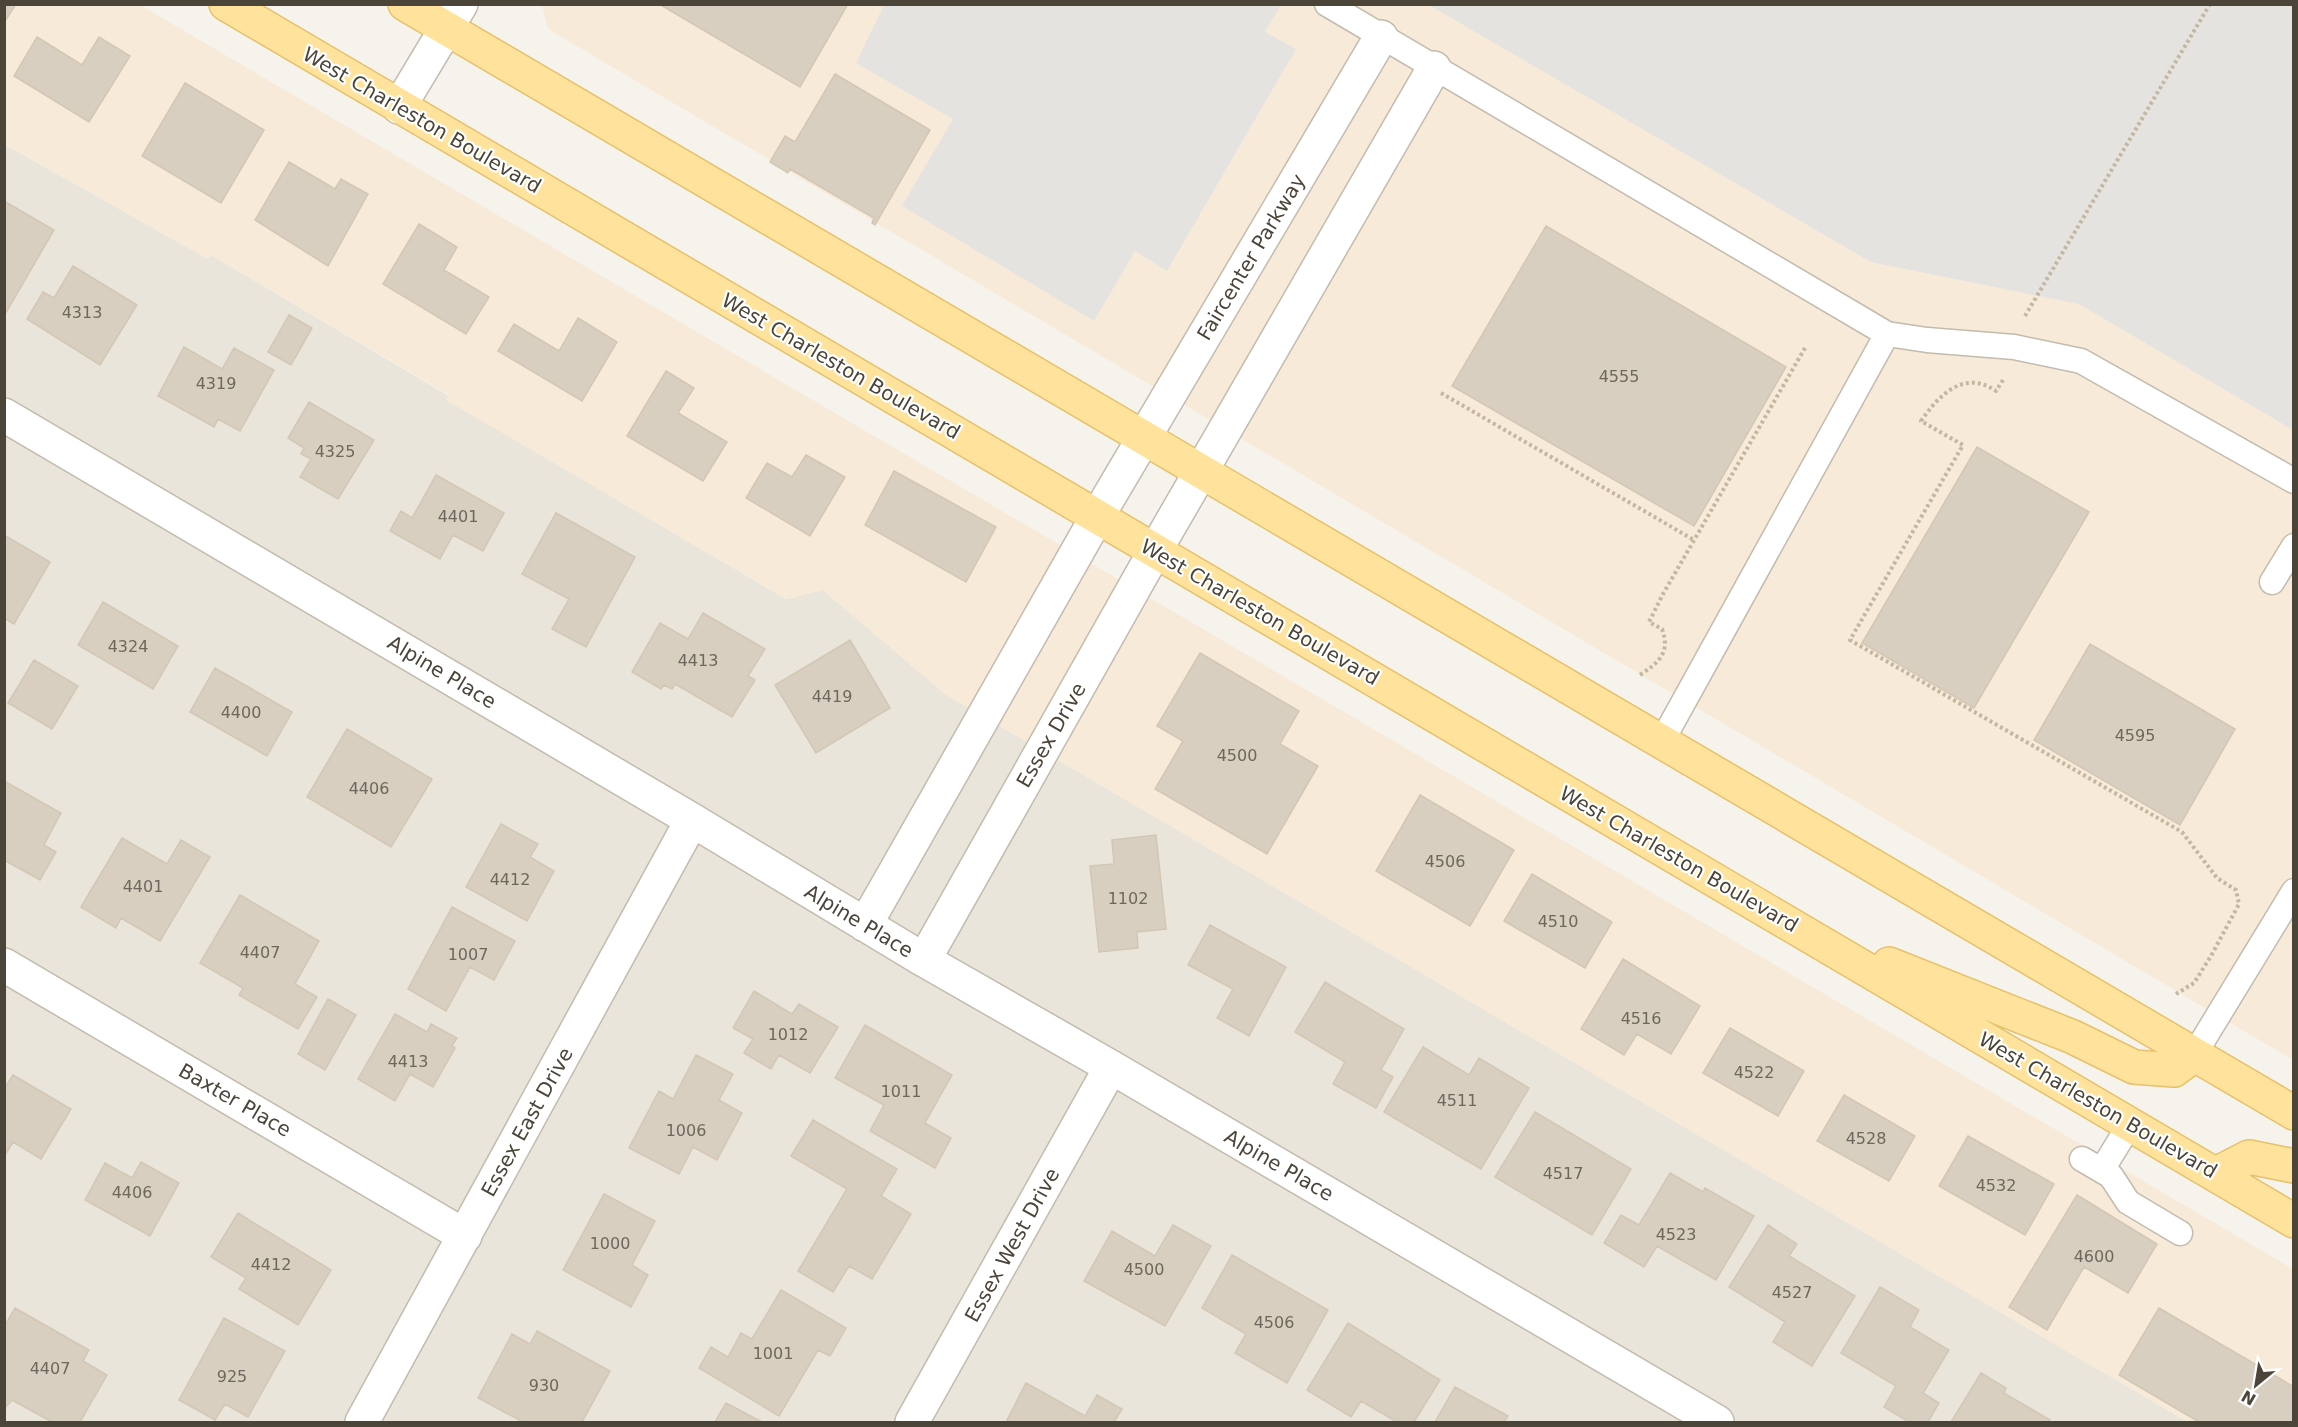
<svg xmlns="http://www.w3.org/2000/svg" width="2298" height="1427" font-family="'DejaVu Sans',sans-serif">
	<rect width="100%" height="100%" fill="#f6f3ec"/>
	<path fill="#eae5da" d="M4,144L208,259L211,255L449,396L447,400L786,599L823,590L945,694L2188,1422H5Z"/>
	<path fill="#f7ead8" d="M5,5H140L2293,1269V1422H2188L945,694L823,590L787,599L446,400L449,395L211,255L208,259L5,144Z
		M542,5H2293V1060L548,29Z"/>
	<path fill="#e5e3e0" d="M884,5H1281L1265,32L1296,49L1167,271L1135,251L1094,321L902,206L953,119L856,63Z
		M1429,5H2293V430L2079,304L1871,262Z"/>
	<path fill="#d8cfc1" stroke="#d3c7b4" stroke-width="1.5" d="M4,4H16L4,23Z
		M659,4H848L800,87Z
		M37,37L82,65L99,37L130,56L89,122L14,76Z
		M835,74L930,130L875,225L872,223L874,218L790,169L788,173L770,162L785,136L795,142Z
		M185,83L264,130L221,203L142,156Z
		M289,162L335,189L341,179L368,194L328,266L255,220Z
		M4,201L54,230L4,316Z
		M419,224L457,247L444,270L489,297L466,334L383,284Z
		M1546,226L1786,367L1694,526L1452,386Z
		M73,266L137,305L100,365L27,319L43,292L54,298Z
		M289,315L312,328L291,365L268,352Z
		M578,318L617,342L582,401L498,351L514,324L559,351Z
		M184,347L222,369L234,348L274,370L240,431L218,419L214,427L158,396Z
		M666,371L694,388L678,413L727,442L703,481L627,436Z
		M309,402L374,440L338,499L300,477L311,459L301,454L304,448L288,438Z
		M1977,447L2089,512L1974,708L1862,643Z
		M806,455L845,477L810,536L746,498L767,463L792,477Z
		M894,471L996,527L966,582L865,525Z
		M436,475L504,513L483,551L453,535L440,559L390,531L401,511L412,518Z
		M556,513L635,557L586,647L552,629L569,599L522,574Z
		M4,535L50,562L14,624L4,618Z
		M103,602L178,646L153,689L78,645Z
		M703,613L765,649L748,676L755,680L732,717L675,684L672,689L664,685L661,689L632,672L660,623L688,639Z
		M850,640L890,708L816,753L775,685Z
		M2090,644L2235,729L2180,825L2034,740Z
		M1200,653L1299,711L1280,744L1318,766L1267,854L1155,789L1183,741L1157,726Z
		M34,660L78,686L52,729L8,703Z
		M215,668L292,712L267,756L190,712Z
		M347,729L432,779L391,847L307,797Z
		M4,781L61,813L44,845L56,852L40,880L4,860Z
		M1420,795L1514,850L1470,926L1376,871Z
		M501,824L538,844L530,857L554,871L527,921L466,887Z
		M1156,835L1166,929L1137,932L1138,948L1099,952L1090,866L1114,864L1112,840Z
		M122,838L167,864L181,840L210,857L160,941L121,918L116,928L81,907Z
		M1532,874L1612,922L1585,968L1504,921Z
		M240,895L319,941L295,984L317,997L298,1029L239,995L243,988L200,963Z
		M452,907L515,941L494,980L470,967L446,1011L408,989Z
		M1210,925L1286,967L1249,1036L1217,1018L1233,989L1188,965Z
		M1623,959L1700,1006L1671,1054L1637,1034L1624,1055L1581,1029Z
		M1325,982L1404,1029L1381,1070L1393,1077L1376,1108L1333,1084L1345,1062L1295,1032Z
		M754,991L792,1014L799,1004L838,1027L810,1073L779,1055L771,1069L744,1053L753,1039L733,1028Z
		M328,999L356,1015L325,1070L298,1054Z
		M395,1014L427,1032L431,1024L457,1038L452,1046L455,1048L433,1087L410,1074L395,1101L358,1079Z
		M865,1025L952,1075L925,1123L951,1138L935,1168L870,1131L884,1105L835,1078Z
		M1730,1028L1804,1071L1778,1116L1703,1073Z
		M1423,1047L1469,1075L1479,1058L1529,1088L1481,1169L1384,1112Z
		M696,1055L733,1074L719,1100L742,1113L717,1160L693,1147L679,1174L629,1148L659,1091L673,1099Z
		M13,1075L71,1109L41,1159L13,1142L4,1157V1089Z
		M1844,1095L1915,1136L1889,1181L1817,1141Z
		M1535,1112L1631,1169L1592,1235L1495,1177Z
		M813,1120L897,1169L881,1196L911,1214L872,1279L849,1266L833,1292L798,1271L847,1189L791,1156Z
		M1968,1136L2054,1184L2025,1235L1939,1186Z
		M141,1162L179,1183L150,1236L85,1200L105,1163L132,1178Z
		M1670,1173L1703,1192L1705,1188L1754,1216L1716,1280L1657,1246L1644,1267L1604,1243L1621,1215L1639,1225Z
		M604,1194L655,1221L632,1265L648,1275L631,1307L563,1270Z
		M2077,1195L2157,1244L2128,1293L2084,1267L2047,1330L2009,1307Z
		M238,1213L331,1270L298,1325L239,1289L246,1278L211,1257Z
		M1173,1225L1211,1246L1165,1326L1084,1281L1112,1231L1155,1256Z
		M1768,1225L1797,1244L1789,1256L1855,1296L1812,1366L1773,1342L1785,1322L1729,1287Z
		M1232,1255L1328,1310L1287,1383L1235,1353L1246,1334L1202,1308Z
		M1880,1287L1919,1310L1910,1327L1949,1350L1923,1393L1939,1403L1928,1422H1909L1884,1407L1896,1386L1841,1353Z
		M781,1290L846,1328L830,1356L818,1350L779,1416L699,1368L711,1347L728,1357L741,1333L752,1339Z
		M15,1308L89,1350L83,1361L107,1375L80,1422H52L12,1400L4,1409V1327Z
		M2159,1308L2294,1387V1422H2199L2119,1375Z
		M224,1318L285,1351L248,1417L225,1404L215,1420L179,1400Z
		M1348,1323L1440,1380L1414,1422H1397L1361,1401L1351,1417L1307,1390Z
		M537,1331L610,1371L582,1422H523L478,1398L512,1334L530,1344Z
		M1981,1373L2006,1388L2004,1393L2050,1420L2048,1422H1951Z
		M1026,1383L1085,1416L1097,1395L1122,1409L1114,1422H1011L1007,1420Z
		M1455,1387L1508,1416L1504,1422H1435Z
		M726,1403L762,1422H715Z"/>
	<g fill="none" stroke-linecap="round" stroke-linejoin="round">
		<g stroke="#c2bbae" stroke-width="27">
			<path id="service" d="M1327,4L1887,334L1927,340L2014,347L2081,361L2294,481
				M2272,582L2294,546
				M1662,741L1887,334
				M2194,1055L2294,891
				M2082,1159L2111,1176L2128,1202L2180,1233
				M2102,1170L2130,1124"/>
		</g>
		<g stroke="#c2bbae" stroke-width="36">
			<path id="minor" d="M4,415L692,820L924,960L1111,1067L1717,1422
				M865,925L1097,517L1381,37
				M924,960L1155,551L1434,68
				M4,965L465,1236
				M362,1422L692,820
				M912,1422L1111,1067"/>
		</g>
		<g stroke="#c2bbae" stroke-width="36">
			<path id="tertiary" d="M399,107L461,4"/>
		</g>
		<g stroke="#e6c16a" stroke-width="36">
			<path id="primary" d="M226,4L2294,1221
				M405,4L2294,1113
				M1889,964L2073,1037L2134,1067L2174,1070L2194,1055
				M2216,1174L2249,1157L2294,1166"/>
		</g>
		<path stroke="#c4b79f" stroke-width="4" stroke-dasharray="3 3" stroke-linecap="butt" d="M2025,316L2210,4
			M2003,380L1996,391C1964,369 1939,395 1921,421L1963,445L1850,640L2182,832L2217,878L2236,890L2239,904L2211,956L2194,983L2176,994
			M1441,393L1694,540
			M1640,675C1658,663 1671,653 1662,629L1649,622L1663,594L1805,348"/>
		<use href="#service" stroke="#fff" stroke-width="24"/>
		<use href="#minor" stroke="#fff" stroke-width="33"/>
		<use href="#tertiary" stroke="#fff" stroke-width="33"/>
		<use href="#primary" stroke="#ffe39c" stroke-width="33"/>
	</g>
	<g text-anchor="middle" stroke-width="4.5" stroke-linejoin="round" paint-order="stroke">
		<g font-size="16" fill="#6e675b">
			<text x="82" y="318">4313</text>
			<text x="1619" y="382">4555</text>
			<text x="216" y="389">4319</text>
			<text x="335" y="457">4325</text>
			<text x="458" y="522">4401</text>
			<text x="128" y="652">4324</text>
			<text x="698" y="666">4413</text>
			<text x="832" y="702">4419</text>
			<text x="241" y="718">4400</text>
			<text x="2135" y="741">4595</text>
			<text x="1237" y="761">4500</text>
			<text x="369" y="794">4406</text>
			<text x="1445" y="867">4506</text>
			<text x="510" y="885">4412</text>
			<text x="143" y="892">4401</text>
			<text x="1128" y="904">1102</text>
			<text x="1558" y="927">4510</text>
			<text x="260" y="958">4407</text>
			<text x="468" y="960">1007</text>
			<text x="1641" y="1024">4516</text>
			<text x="788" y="1040">1012</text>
			<text x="408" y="1067">4413</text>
			<text x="1754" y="1078">4522</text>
			<text x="901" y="1097">1011</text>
			<text x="1457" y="1106">4511</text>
			<text x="686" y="1136">1006</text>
			<text x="1866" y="1144">4528</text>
			<text x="1563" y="1179">4517</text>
			<text x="1996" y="1191">4532</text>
			<text x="132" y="1198">4406</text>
			<text x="1676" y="1240">4523</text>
			<text x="610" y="1249">1000</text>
			<text x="2094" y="1262">4600</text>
			<text x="271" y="1270">4412</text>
			<text x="1144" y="1275">4500</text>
			<text x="1792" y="1298">4527</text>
			<text x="1274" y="1328">4506</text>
			<text x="773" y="1359">1001</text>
			<text x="50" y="1374">4407</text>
			<text x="232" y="1382">925</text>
			<text x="544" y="1391">930</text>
		</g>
		<g font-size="20" fill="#4b4439" stroke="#fff">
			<text transform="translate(422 120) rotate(30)" y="7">West Charleston Boulevard</text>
			<text transform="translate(1251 257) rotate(-59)" y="7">Faircenter Parkway</text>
			<text transform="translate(841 366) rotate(30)" y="7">West Charleston Boulevard</text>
			<text transform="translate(1260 612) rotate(30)" y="7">West Charleston Boulevard</text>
			<text transform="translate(442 672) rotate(31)" y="7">Alpine Place</text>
			<text transform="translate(1051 735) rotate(-60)" y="7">Essex Drive</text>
			<text transform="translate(1679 859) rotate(30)" y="7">West Charleston Boulevard</text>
			<text transform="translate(859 921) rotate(31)" y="7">Alpine Place</text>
			<text transform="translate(235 1100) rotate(30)" y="7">Baxter Place</text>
			<text transform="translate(2098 1105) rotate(30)" y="7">West Charleston Boulevard</text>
			<text transform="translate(527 1122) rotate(-61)" y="7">Essex East Drive</text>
			<text transform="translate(1279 1165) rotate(30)" y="7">Alpine Place</text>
			<text transform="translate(1012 1245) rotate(-61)" y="7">Essex West Drive</text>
		</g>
	</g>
	<rect width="2298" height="1427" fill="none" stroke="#4b4439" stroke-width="12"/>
	<g transform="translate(2256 1385) rotate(210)" stroke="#ffffff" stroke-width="4.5" paint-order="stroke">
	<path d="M0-4.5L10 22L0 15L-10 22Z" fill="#4b4439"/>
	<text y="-9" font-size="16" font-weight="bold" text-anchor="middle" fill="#4b4439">N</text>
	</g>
</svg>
